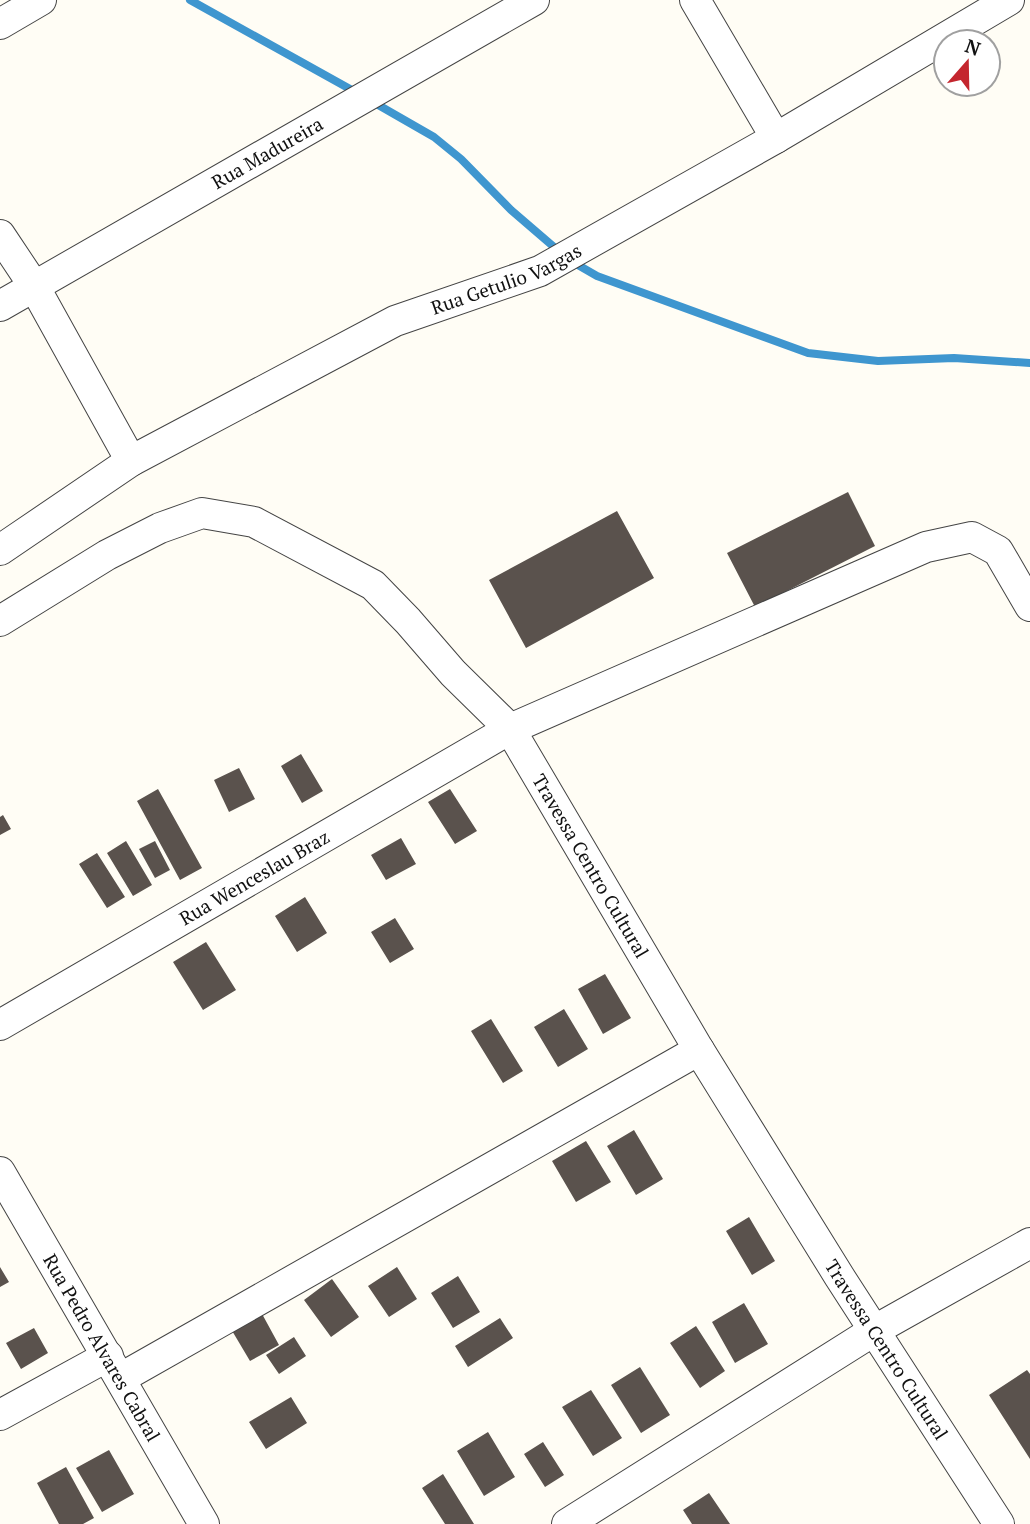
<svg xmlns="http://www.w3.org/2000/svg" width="1030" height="1524" font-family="'PT Serif',serif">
	<rect width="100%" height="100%" fill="#fffdf5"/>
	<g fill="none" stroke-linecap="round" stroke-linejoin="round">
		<path stroke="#3f96cf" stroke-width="8" d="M190,0L359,94
			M373,102L434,137L461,159L511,210L561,253
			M571,261L597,276L808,353L878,361L954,358L1030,363"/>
	</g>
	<path fill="#5a524d" d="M848,492L875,546L755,607L727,553Z
		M617,511L654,578L526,648L489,580Z
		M301,754L323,791L302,803L281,766Z
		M239,768L255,799L229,812L214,780Z
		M158,789L202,868L180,880L137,801Z
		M450,789L477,831L455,844L428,802Z
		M3,815L11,829L0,835V817Z
		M401,838L416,864L386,880L371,855Z
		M126,841L152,885L133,896L107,853Z
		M155,841L170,870L155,878L139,849Z
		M97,853L125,897L107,908L79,864Z
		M305,897L327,933L297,952L275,916Z
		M395,918L414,949L390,963L371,932Z
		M206,942L236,990L203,1010L173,962Z
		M605,974L631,1018L603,1034L578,989Z
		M564,1009L588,1049L558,1067L534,1027Z
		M491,1019L523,1071L503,1083L471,1031Z
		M634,1130L663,1179L636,1195L607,1146Z
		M586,1141L611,1182L576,1202L552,1161Z
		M749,1217L775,1261L752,1275L726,1231Z
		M0,1267L9,1282L0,1287Z
		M397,1267L417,1299L389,1317L368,1286Z
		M458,1276L480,1312L453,1328L431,1293Z
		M332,1279L359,1317L331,1337L304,1300Z
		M744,1303L768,1344L735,1363L712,1322Z
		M261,1312L279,1345L250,1361L231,1329Z
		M500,1318L513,1338L468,1367L455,1346Z
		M696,1326L725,1371L700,1388L670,1343Z
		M34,1328L48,1353L21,1369L6,1343Z
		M294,1337L306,1356L279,1374L266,1355Z
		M640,1367L670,1415L641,1433L611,1385Z
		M1027,1370L1030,1374V1459L989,1395Z
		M591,1390L622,1438L593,1456L562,1407Z
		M291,1397L307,1423L266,1449L249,1422Z
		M488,1432L515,1477L484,1496L457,1451Z
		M543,1442L564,1475L545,1487L524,1454Z
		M109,1450L134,1494L102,1512L76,1468Z
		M66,1467L94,1518L83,1524H59L37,1483Z
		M443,1474L474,1524H445L422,1488Z
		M709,1493L730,1524H692L683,1510Z"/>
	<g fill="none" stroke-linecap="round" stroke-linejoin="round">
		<g stroke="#444" stroke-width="32">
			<g id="street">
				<path d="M695,0L776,138"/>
				<path d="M0,24L41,0"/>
				<path d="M0,235L34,286L131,461"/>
				<path id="s1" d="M0,306L534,0"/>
				<path id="s2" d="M0,550L131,461L395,321L540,271L776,138L1009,0"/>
				<path id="s3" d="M0,621L107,555L160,528L202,513L254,522L373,585L408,621L453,673L510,729L699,1050L839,1276L999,1524"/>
				<path id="s4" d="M0,1025L510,729L926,547L972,537L998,551L1030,606"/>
				<path id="s5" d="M0,1172L204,1524"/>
				<path d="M121,1378L699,1050"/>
				<path d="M0,1415L108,1356"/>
				<path d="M567,1524L875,1330L1030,1243"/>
			</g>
		</g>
		<use href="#street" stroke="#fff" stroke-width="30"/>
	</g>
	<g text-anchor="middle" stroke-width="7" stroke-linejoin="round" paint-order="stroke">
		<g font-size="19" fill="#111" stroke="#fff">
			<text dy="7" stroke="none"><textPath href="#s1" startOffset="308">Rua Madureira</textPath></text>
			<text dy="7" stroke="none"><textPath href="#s2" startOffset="576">Rua Getulio Vargas</textPath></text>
			<text dy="7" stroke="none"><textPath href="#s3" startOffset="775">Travessa Centro Cultural</textPath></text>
			<text dy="7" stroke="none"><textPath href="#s4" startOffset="294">Rua Wenceslau Braz</textPath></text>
			<text dy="7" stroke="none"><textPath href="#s5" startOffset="203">Rua Pedro Alvares Cabral</textPath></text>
			<text dy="7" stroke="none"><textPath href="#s3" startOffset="1342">Travessa Centro Cultural</textPath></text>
		</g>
	</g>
	<g transform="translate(967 63) rotate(20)"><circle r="33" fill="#ffffff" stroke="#a0a0a0" stroke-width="2"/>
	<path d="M0-5L12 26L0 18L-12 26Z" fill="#c4262e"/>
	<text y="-10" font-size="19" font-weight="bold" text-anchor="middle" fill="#111111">N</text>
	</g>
</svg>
